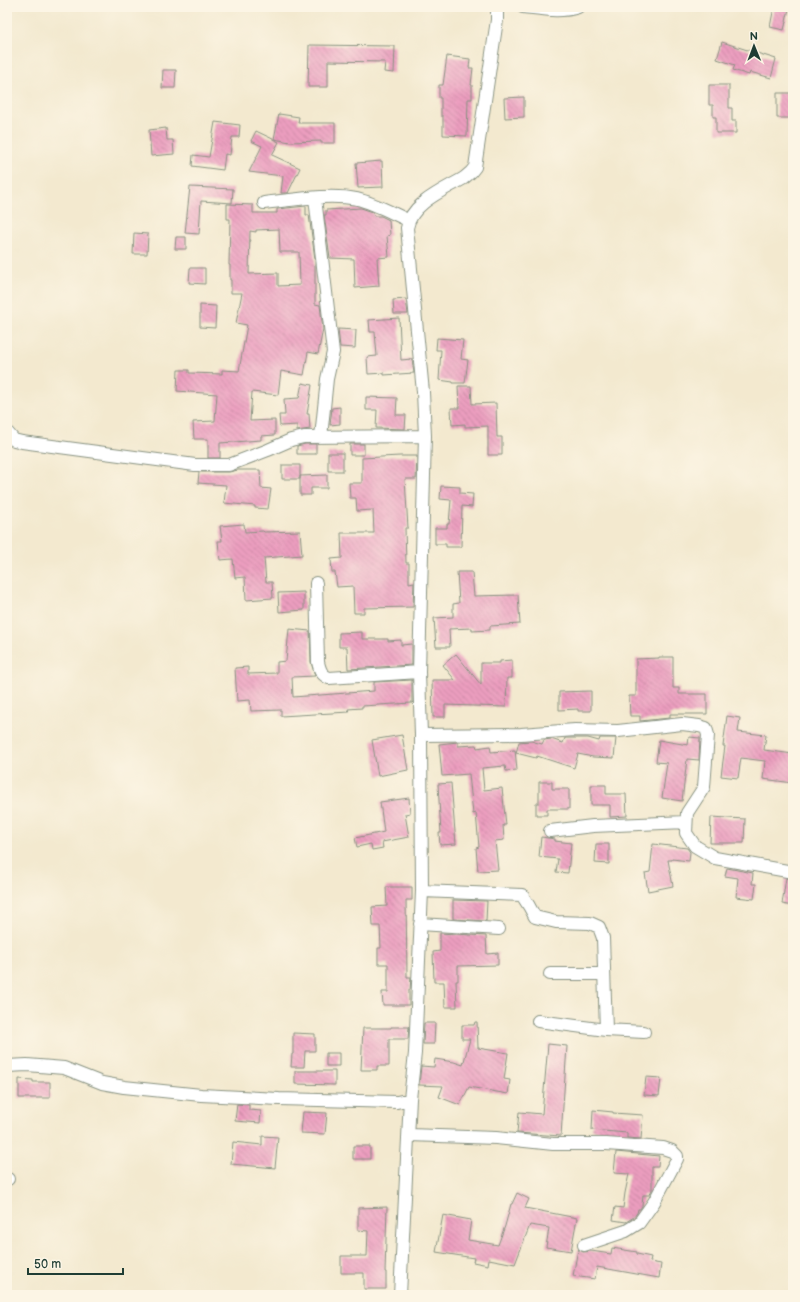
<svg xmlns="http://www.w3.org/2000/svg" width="800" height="1302" font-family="'Balsamiq Sans',sans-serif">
	<defs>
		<pattern id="building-back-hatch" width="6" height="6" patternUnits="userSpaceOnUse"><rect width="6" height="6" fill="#ec9ebf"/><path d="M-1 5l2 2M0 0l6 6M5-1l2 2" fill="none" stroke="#bf829c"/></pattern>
	</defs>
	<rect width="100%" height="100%" fill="#fcf5e5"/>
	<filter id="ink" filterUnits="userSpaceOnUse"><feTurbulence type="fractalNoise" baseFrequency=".025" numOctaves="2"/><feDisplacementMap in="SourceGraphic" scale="8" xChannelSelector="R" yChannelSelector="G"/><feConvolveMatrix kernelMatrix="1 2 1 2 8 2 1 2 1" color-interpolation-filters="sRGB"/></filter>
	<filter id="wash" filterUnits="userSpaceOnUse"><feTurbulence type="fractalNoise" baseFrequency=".012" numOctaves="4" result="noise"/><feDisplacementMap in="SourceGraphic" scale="16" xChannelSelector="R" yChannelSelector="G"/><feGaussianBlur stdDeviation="0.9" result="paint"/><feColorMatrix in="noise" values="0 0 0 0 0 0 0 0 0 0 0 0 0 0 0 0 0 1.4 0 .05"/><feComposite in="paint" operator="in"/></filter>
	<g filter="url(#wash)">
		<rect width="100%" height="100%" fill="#f3e9cf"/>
		<g id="blocks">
			<path fill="url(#building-back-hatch)" fill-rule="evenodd" d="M774,7L789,9L784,30L770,27Z
				M722,42L776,59L771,78L750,72L749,75L733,70L735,65L717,59Z
				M309,45L395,46L394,73L384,72L385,62L328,61V87H308Z
				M447,56L470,59L469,68H473L471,85H472V99H468L467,136L443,135V116H441V98H439V85H443Z
				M163,70H176L175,88H162Z
				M709,85H729V108H732V121H736V133H716V117H713V105H709Z
				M777,93H793V118H777Z
				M524,97V117L505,118L504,98Z
				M279,114L299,117L298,123H335V143H321V141L290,142L274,139Z
				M215,122L240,125L239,137H232L230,155L225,154L223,170L192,166L193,155L209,157Z
				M166,128L167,140H173L174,154L151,156L149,130Z
				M256,131L279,142L272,155L300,168L288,193H281L283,176L249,172L262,146L251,141Z
				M382,161L383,187L358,188L356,163Z
				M190,187L233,189L232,203L201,201L199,234L185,233Z
				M227,204L253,205V213H277V209L306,206V215H309L315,259V304L320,305L323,329L318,354L308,352L304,375L281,371L278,395L252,392L250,421L275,420V435L261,436V440L220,443V458H208V439H194L193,422L215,421L217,394L177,391L178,370H189V373L222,374V370L239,371L247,325L236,323L242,293H231V280H230V265H229L230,219H227ZM279,229L280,252H299L300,285L278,286V273L249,274L250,231L256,232V230Z
				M361,208L373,212L374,216H381L389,220L390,235L387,236L389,257L377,258L379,286L355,288L354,259L330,258L324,215H326V210Z
				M134,233L148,234L147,254H133Z
				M176,237H186V249H175Z
				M190,268H205V284L189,283Z
				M406,299L408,314H394L393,300Z
				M200,305L216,306L215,328L200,327Z
				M399,318L401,360L412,359L414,373L384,375V373L368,374L367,357L377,356L375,332H370L369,320Z
				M338,329L356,330L355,348L340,347Z
				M437,338L463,340L461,359L468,360L465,383H453V382L439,380L441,350H436Z
				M302,383L312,385L307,414H309L310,429L297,431V425L280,426L279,415H285L284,399L299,398Z
				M458,386H471L472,404L496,403L497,437H502V455H488V426L465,427V424L452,425L451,408H459Z
				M366,397L397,398L396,415H406L405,429L376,428L377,410H366Z
				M340,407V424L330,425L332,408Z
				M305,444H316V454H297V446Z
				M350,444H364V455H350Z
				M328,453H343V471H328Z
				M400,456H417L416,479H405L408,528H405L406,563H409V583L414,582L413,607L364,608V613H354L353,586L337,587L335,572H332L331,559L342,558L341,533H374L373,510L357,511L356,498H350L349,483H362V458Z
				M282,465H300V479H282Z
				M238,470H260L261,488L271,489L268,509L255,508V506L224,503L226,485L198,483L199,472H229Z
				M327,475V488H311V495H300V476Z
				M441,486L460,487V493L473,494L472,507L462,506L461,547H446V544H435V528H447V524H449L451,500L440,499Z
				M244,524L245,532L263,531L264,532L300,531L302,555L264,558L266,582H272L273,598L246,600L245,577L235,578L233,559L220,560L218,541H222L220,526Z
				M457,572H472L474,596L518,595L520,624L490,626V630L472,631V628L449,629L450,647H436L434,618L453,617V604L459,603Z
				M304,592V610L279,612L278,593Z
				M289,629L310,631L311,662L315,676L292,677L293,697L374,691V682L412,680V703L362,706V708L348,709L349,712L281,716V710L251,711L250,700L237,701L235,668L248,667V674L277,673V662L286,661Z
				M362,632V639H388V641L401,640V645L412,644V665L348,669L347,647H339V633Z
				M456,654L481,685V663H500V661L512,660V678H507L506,707L445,705V717H433L432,680H455L443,665Z
				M659,657H673V688H679V694H707V714H670V718L640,721V716H630L629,696H636V659L659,658Z
				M591,691V711H578V709L559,710V692Z
				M727,716L740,718L738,732L766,735L764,750L793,754V783L763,779L765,761L741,758L738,778L721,776L725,746H723Z
				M402,735L408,770L378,776L372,740Z
				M689,737L700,738L699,760L687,759L682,801L662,798L667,763L656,762L659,740L688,745Z
				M565,738H588L599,741L600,738H616L614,758L593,757L578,754L574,768L537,756L536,758L516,753L519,742L531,741L542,744L544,740L551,739L563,743Z
				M458,742V746L476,745L477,748L490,746L491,752L515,750L517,770L506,771L505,766L482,768L484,790L502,788L506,825H503L504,840L495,841L498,870L478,871L476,848L479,847L476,813L473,814L469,774L442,776L439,744Z
				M539,782H552V789H569V809H547V815H536V803H539Z
				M451,783L456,844L440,845L439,833H441L438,784Z
				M591,785H606V794H626L627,816L610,817V805H591Z
				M409,798L410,813L405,814L409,837L382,842L383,848L372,850L371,844L357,847L355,838L384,832L380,802Z
				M711,817L745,819L744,843H710Z
				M541,837L555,839V841L571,843L568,873L556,872L558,859L539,857Z
				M596,844H609V864L595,863Z
				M653,844L687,848L690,852L689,861L672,859V860H668L673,886L648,891L645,873L650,872Z
				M727,868L753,873L752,884H756L754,899L736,897L738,878L725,876Z
				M786,878L793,879V906L782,904Z
				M386,887H412V900H406L407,977H411L410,990H409V1005H383L382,992H388V964H378V948H381L380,926H373L372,907L387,906Z
				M453,900L487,901L486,921L453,919Z
				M440,933L486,936L487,954L498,953V965L458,966V981H456L457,1007H445L444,982H434L433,952L440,951Z
				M475,1022H477L478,1048L508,1053L504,1079L510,1080L508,1094L469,1087L460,1105L439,1097L443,1086L419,1085L421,1066L434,1067L435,1059L454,1062L463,1065L470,1039H462V1025H474Z
				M424,1023H435L434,1044H423Z
				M391,1027H409L408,1039H389V1066H377V1070H361L363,1028H391Z
				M293,1033L315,1034V1051H305L304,1067H291L292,1054H293Z
				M548,1044L567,1046L561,1136L517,1133L519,1112L542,1114Z
				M326,1053H339V1066H326Z
				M295,1071H335V1085L295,1084Z
				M646,1077L661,1078L659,1096L644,1095Z
				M19,1079L33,1080V1082H50V1098H19Z
				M237,1104L249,1105V1110L261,1111L260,1123L235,1121Z
				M593,1110L613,1112V1113L643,1115L641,1139L627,1138V1133L592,1130Z
				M303,1112L327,1113L325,1134L301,1133Z
				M262,1136L278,1137L275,1168L231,1164L233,1142L262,1145Z
				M353,1146H370V1159H353Z
				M616,1152L659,1156L658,1167H652V1190L649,1195H643L642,1206L640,1209H638L637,1213L634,1217L626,1222L613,1220L615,1207L623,1208L625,1193L629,1174L614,1173Z
				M517,1193L529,1199L525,1208L577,1218L571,1251L546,1247L549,1228L530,1225L515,1264L489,1259L488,1265L473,1262L474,1258L436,1252L443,1215L471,1220L468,1240L498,1245L505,1226L511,1204H512Z
				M387,1207L385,1272H386V1289H364V1273H341V1256H367L368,1231L358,1230V1208Z
				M612,1248L637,1252V1254L651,1257L650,1262L661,1264L659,1278L597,1267L595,1279L573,1276L578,1249L583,1252L591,1251L611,1254Z"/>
		</g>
	</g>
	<g filter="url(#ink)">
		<use href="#blocks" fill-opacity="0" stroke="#899382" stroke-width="1"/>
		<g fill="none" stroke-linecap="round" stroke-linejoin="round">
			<g stroke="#899382" stroke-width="14">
				<path id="minor" d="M523,7C542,9 560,13 578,7
					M315,198L333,352L327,379L321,437
					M264,203C293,200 329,193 357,199C374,203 392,213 408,220
					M7,432L14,440L22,442L195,465H229L268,450L291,440L304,437L425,436
					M316,583L318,662C320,671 322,675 329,678L419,672
					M421,735L521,734L575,730L618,731L682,724L699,726L706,728L708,735L704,787L687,813L686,833L695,846L715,858L793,872
					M550,831L593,826L686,822
					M422,891L522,895L529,906L535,917L556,922L590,923L599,927L603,938L606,1030
					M420,924L499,929
					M550,974H604
					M538,1021L606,1030L644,1032
					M7,1066L27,1065L64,1068L102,1083L124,1087L201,1095L279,1099L397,1102L410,1099
					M409,1135L496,1138L553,1144H606L663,1148L672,1151L677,1156V1159L654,1202L639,1223L626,1231L584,1245
					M7,1179H8
					M400,1295L410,1099L415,1053L422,891L421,735L419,672L425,436L423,392L407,228C411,203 444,190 464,178L471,172L475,167L497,20V7"/>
			</g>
			<use href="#minor" stroke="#fff" stroke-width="12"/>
		</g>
	</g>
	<rect width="800" height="1302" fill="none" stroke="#fcf5e5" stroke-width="24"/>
	<g transform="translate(754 46) rotate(359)" stroke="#fcf5e5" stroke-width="3" paint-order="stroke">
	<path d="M0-3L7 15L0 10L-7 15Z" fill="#1f3d34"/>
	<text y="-6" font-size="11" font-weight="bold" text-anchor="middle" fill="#1f3d34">N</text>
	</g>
	<path d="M28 1268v6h95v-6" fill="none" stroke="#1f3d34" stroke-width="2"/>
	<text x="34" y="1268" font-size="12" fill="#1f3d34" stroke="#fcf5e5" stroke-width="3" paint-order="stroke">50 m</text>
</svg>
